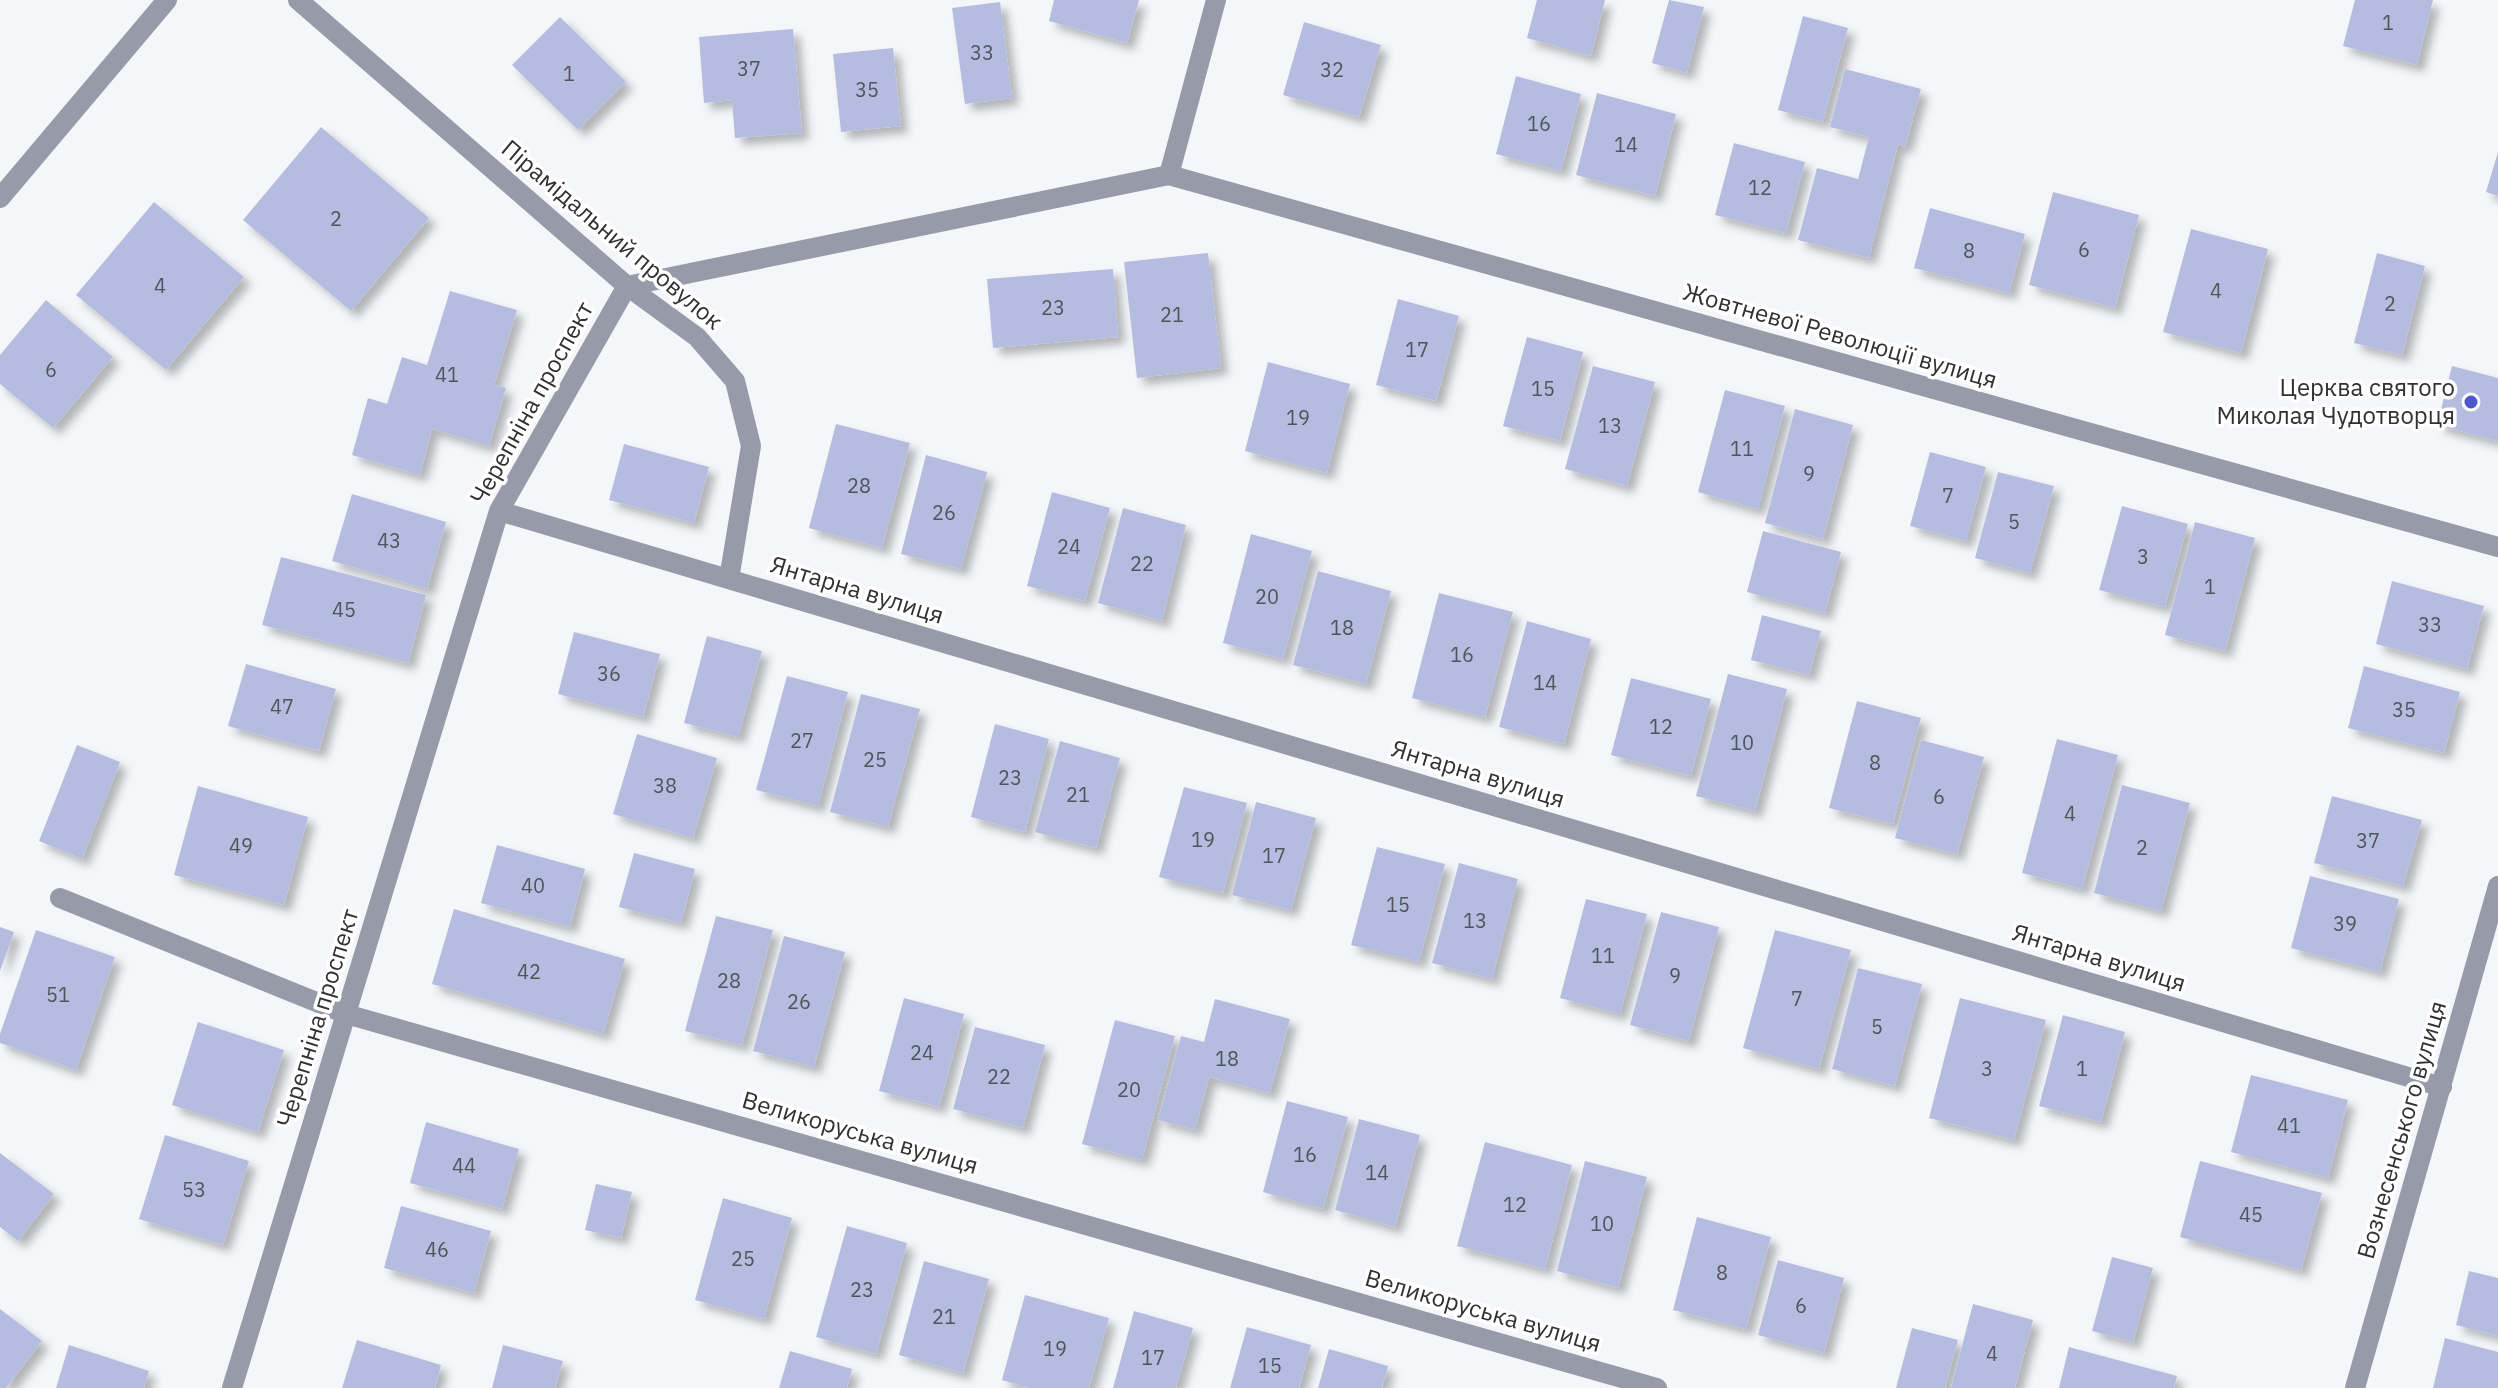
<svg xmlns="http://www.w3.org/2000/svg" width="2498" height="1388" font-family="'IBM Plex Sans',sans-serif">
	<defs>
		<filter id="shadow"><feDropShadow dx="7" dy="7" stdDeviation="4" flood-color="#0004"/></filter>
	</defs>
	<rect width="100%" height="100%" fill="#f5f6fa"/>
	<path fill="#b4bddf" filter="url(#shadow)" d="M1054,0H1139L1127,43L1049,21Z
		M1537,0H1605L1591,56L1527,38Z
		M1669,0L1704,7L1687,73L1652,63Z
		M2355,0H2433L2417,65L2343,46Z
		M1000,2L1012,98L965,104L952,8Z
		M1803,16L1848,28L1823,122L1778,110Z
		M560,17L626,82L578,130L512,65Z
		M1304,22L1381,45L1359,117L1283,95Z
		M793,29L802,133L735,138L732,100L704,103L699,37Z
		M893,48L901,126L841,132L833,54Z
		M1845,69L1921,89L1905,147L1898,144L1869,258L1798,240L1817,168L1858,179L1869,137L1830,127Z
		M1516,76L1581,94L1561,171L1496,154Z
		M1597,93L1676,114L1655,196L1576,175Z
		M321,127L429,218L351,311L243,220Z
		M1734,143L1805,162L1786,233L1715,215Z
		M2498,152V196L2486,192Z
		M2053,192L2139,215L2115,308L2029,285Z
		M154,202L244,277L166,370L76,295Z
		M1930,208L2025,234L2009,293L1914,268Z
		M2191,229L2268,249L2241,353L2163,332Z
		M1208,253L1221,368L1137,378L1124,262Z
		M2377,253L2425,266L2402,355L2354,343Z
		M1113,269L1118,337L993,348L987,279Z
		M450,291L517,310L494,385L506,388L489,446L432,429L420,475L352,455L368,398L387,404L402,357L427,365Z
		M1398,299L1459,316L1436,401L1376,385Z
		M46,300L113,357L53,428L0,384V355Z
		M1527,337L1583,352L1560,441L1503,426Z
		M1268,362L1350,384L1327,473L1245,451Z
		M1593,366L1655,382L1627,486L1565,469Z
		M2452,366L2498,378V441L2437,425Z
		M1725,390L1785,406L1758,509L1698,492Z
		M1795,409L1853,425L1823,539L1765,523Z
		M836,424L910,443L882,548L809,528Z
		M624,444L709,467L694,523L609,500Z
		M1930,452L1986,467L1966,541L1910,526Z
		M926,455L987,472L961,569L901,554Z
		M1998,472L2054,486L2030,573L1975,558Z
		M1052,492L1110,508L1085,601L1027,586Z
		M352,494L446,522L427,589L332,561Z
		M2122,506L2188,524L2165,607L2099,590Z
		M1123,508L1186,525L1162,621L1098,603Z
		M2195,522L2255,538L2225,651L2165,635Z
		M1763,531L1841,552L1825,613L1747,592Z
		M1251,534L1312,551L1283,659L1223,643Z
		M281,557L426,595L408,663L262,625Z
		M1318,571L1391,591L1366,684L1293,665Z
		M2392,581L2484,606L2467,669L2376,644Z
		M1439,593L1513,612L1485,717L1412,698Z
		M1762,615L1821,631L1809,675L1751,660Z
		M1527,621L1591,639L1564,744L1499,727Z
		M574,632L660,654L643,717L558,694Z
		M707,636L762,651L738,737L684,723Z
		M246,664L336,689L319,751L228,726Z
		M2364,666L2460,692L2444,753L2348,728Z
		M1728,674L1787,689L1755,811L1696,796Z
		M787,676L848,692L818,806L756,790Z
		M1631,678L1711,699L1691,776L1611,755Z
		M861,694L920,709L888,827L830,812Z
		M1857,701L1921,718L1893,824L1829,808Z
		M995,724L1049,739L1025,832L971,817Z
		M637,734L717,758L693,838L613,814Z
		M2057,739L2118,755L2082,889L2022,873Z
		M1921,740L1984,757L1957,854L1895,838Z
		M1060,741L1120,758L1096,848L1035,832Z
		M77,745L120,762L82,859L39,841Z
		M2122,785L2190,803L2161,911L2094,893Z
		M198,786L308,817L284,905L174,875Z
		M1184,787L1247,803L1223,893L1159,877Z
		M2332,796L2422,820L2403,886L2314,863Z
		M1256,802L1316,818L1291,910L1232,895Z
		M497,845L585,869L570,927L481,903Z
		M1377,847L1445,864L1419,962L1351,945Z
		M634,853L695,869L681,923L619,907Z
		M1459,863L1518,879L1492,979L1432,963Z
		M2310,876L2399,899L2380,972L2291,948Z
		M1586,899L1647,914L1620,1014L1560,998Z
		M454,909L625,959L603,1034L432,984Z
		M1661,912L1719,927L1689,1041L1630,1025Z
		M716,916L773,930L742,1045L685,1031Z
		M0,927L14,932L0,971Z
		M36,930L115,957L76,1070L0,1043V1034Z
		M1775,930L1851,950L1819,1069L1743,1048Z
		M784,936L845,952L814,1067L753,1051Z
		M1858,968L1922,984L1895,1086L1832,1069Z
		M904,998L964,1014L939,1107L879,1091Z
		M1960,998L2046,1020L2014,1140L1929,1118Z
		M1215,999L1290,1019L1270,1093L1209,1077L1195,1130L1158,1120L1181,1036L1204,1042Z
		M2063,1015L2125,1032L2101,1122L2039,1106Z
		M1115,1020L1175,1036L1142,1160L1082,1144Z
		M198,1022L284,1050L258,1132L172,1105Z
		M975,1027L1045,1045L1023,1128L953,1109Z
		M2251,1075L2348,1100L2328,1178L2231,1152Z
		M1287,1101L1348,1117L1323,1209L1263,1192Z
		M1359,1119L1420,1135L1395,1227L1335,1210Z
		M426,1122L519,1149L502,1209L410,1183Z
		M165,1135L249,1161L223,1245L139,1219Z
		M1485,1142L1572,1165L1545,1269L1457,1246Z
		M0,1153L54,1194L18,1241L0,1227Z
		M1585,1161L1647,1177L1618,1288L1557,1271Z
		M2200,1161L2322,1193L2301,1270L2180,1237Z
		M596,1184L632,1192L621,1238L585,1230Z
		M723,1198L792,1218L764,1319L695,1300Z
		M401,1206L491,1231L474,1293L384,1268Z
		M1697,1217L1771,1237L1746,1329L1673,1310Z
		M847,1226L907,1243L876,1354L816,1337Z
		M2112,1257L2153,1268L2133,1342L2092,1331Z
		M1778,1260L1844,1278L1824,1353L1758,1335Z
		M924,1261L989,1279L963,1373L899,1355Z
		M2469,1271L2498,1278V1336L2456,1325Z
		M1025,1295L1109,1318L1089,1388H1029L1002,1380Z
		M1973,1304L2033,1320L2015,1388H1951Z
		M0,1309L42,1341L6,1388H0Z
		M1134,1311L1193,1328L1176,1388H1113Z
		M1247,1327L1311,1345L1299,1388H1230Z
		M1912,1328L1958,1340L1945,1388H1896Z
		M2445,1338L2498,1352V1388H2433Z
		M357,1340L441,1365L435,1388H342Z
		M69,1345L149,1371L144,1388H56Z
		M503,1345L563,1361L555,1388H492Z
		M2069,1347L2177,1376L2174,1388H2059Z
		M1329,1349L1388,1366L1382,1388H1318Z
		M790,1351L852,1369L847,1388H779Z"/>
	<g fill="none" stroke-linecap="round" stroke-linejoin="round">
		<path stroke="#969aa9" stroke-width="20" d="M298,0L627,286L697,337L735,381L751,446L729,579
			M1169,175L2498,547
			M0,198L167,0
			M499,511L2442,1087
			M60,898L346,1014L1657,1388
			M232,1388L499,511L627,286L1169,175L1216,0
			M2355,1388L2498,886"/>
	</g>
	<circle fill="#4c58cd" stroke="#fff" stroke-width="3" cx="2471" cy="402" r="8"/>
	<g text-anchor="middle" stroke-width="7" stroke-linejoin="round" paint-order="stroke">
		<g font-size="20" fill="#51545d">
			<text x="2388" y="30">1</text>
			<text x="982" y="60">33</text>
			<text x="749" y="76">37</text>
			<text x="1332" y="77">32</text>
			<text x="569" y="81">1</text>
			<text x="867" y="97">35</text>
			<text x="1539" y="131">16</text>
			<text x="1626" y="152">14</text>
			<text x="1760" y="195">12</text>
			<text x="336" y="226">2</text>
			<text x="2084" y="257">6</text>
			<text x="1969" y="258">8</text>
			<text x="160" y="293">4</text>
			<text x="2216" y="298">4</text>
			<text x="2390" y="311">2</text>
			<text x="1053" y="315">23</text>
			<text x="1172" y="322">21</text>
			<text x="1417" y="357">17</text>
			<text x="51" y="377">6</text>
			<text x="447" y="382">41</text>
			<text x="1543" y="396">15</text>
			<text x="1298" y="425">19</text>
			<text x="1610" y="433">13</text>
			<text x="1742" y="456">11</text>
			<text x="1809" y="481">9</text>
			<text x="859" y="493">28</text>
			<text x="1948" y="503">7</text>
			<text x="944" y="520">26</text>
			<text x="2014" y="529">5</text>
			<text x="389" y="548">43</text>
			<text x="1069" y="554">24</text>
			<text x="2143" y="564">3</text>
			<text x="1142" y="571">22</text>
			<text x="2210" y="594">1</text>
			<text x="1267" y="604">20</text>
			<text x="344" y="617">45</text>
			<text x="2430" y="632">33</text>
			<text x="1342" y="635">18</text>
			<text x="1462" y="662">16</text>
			<text x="609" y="681">36</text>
			<text x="1545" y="690">14</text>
			<text x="282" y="714">47</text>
			<text x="2404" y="717">35</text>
			<text x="1661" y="734">12</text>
			<text x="802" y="748">27</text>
			<text x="1742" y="750">10</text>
			<text x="875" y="767">25</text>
			<text x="1875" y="770">8</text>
			<text x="1010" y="785">23</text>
			<text x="665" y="793">38</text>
			<text x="1078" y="802">21</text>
			<text x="1939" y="804">6</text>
			<text x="2070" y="821">4</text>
			<text x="1203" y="847">19</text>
			<text x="2368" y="848">37</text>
			<text x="241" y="853">49</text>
			<text x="2142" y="855">2</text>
			<text x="1274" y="863">17</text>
			<text x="533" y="893">40</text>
			<text x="1398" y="912">15</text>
			<text x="1475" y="928">13</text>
			<text x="2345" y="931">39</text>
			<text x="1603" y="963">11</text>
			<text x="529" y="979">42</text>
			<text x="1675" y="983">9</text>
			<text x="729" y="988">28</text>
			<text x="58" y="1002">51</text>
			<text x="1797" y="1006">7</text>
			<text x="799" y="1009">26</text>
			<text x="1877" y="1034">5</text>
			<text x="922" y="1060">24</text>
			<text x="1227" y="1066">18</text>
			<text x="1987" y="1076">3</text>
			<text x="2082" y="1076">1</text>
			<text x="999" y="1084">22</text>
			<text x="1129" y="1097">20</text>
			<text x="2289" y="1133">41</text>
			<text x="1305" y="1162">16</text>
			<text x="464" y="1173">44</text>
			<text x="1377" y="1180">14</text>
			<text x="194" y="1197">53</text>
			<text x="1515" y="1212">12</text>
			<text x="2251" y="1222">45</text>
			<text x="1602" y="1231">10</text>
			<text x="437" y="1257">46</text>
			<text x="743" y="1266">25</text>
			<text x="1722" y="1280">8</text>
			<text x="862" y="1297">23</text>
			<text x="1801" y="1313">6</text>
			<text x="944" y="1324">21</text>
			<text x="1055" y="1356">19</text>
			<text x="1992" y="1361">4</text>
			<text x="1153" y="1365">17</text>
			<text x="1270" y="1373">15</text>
		</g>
		<g font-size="24" fill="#303132" stroke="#fff">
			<text transform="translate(612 235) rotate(40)" y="8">Пірамідальний провулок</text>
			<text transform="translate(1840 336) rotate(16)" y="8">Жовтневої Революції вулиця</text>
			<text transform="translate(532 403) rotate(-61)" y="8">Черепніна проспект</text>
			<text transform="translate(857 590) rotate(17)" y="8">Янтарна вулиця</text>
			<text transform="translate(1478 774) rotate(17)" y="8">Янтарна вулиця</text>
			<text transform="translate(2099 958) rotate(17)" y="8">Янтарна вулиця</text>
			<text transform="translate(318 1018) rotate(-73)" y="8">Черепніна проспект</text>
			<text transform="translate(2402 1130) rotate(-74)" y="8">Вознесенського вулиця</text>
			<text transform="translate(860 1133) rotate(16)" y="8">Великоруська вулиця</text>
			<text transform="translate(1483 1311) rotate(16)" y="8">Великоруська вулиця</text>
		</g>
		<g font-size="24" fill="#303132" stroke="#fff" text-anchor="end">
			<text x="2455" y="396">Церква святого<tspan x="2455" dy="28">Миколая Чудотворця</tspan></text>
		</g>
	</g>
</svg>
